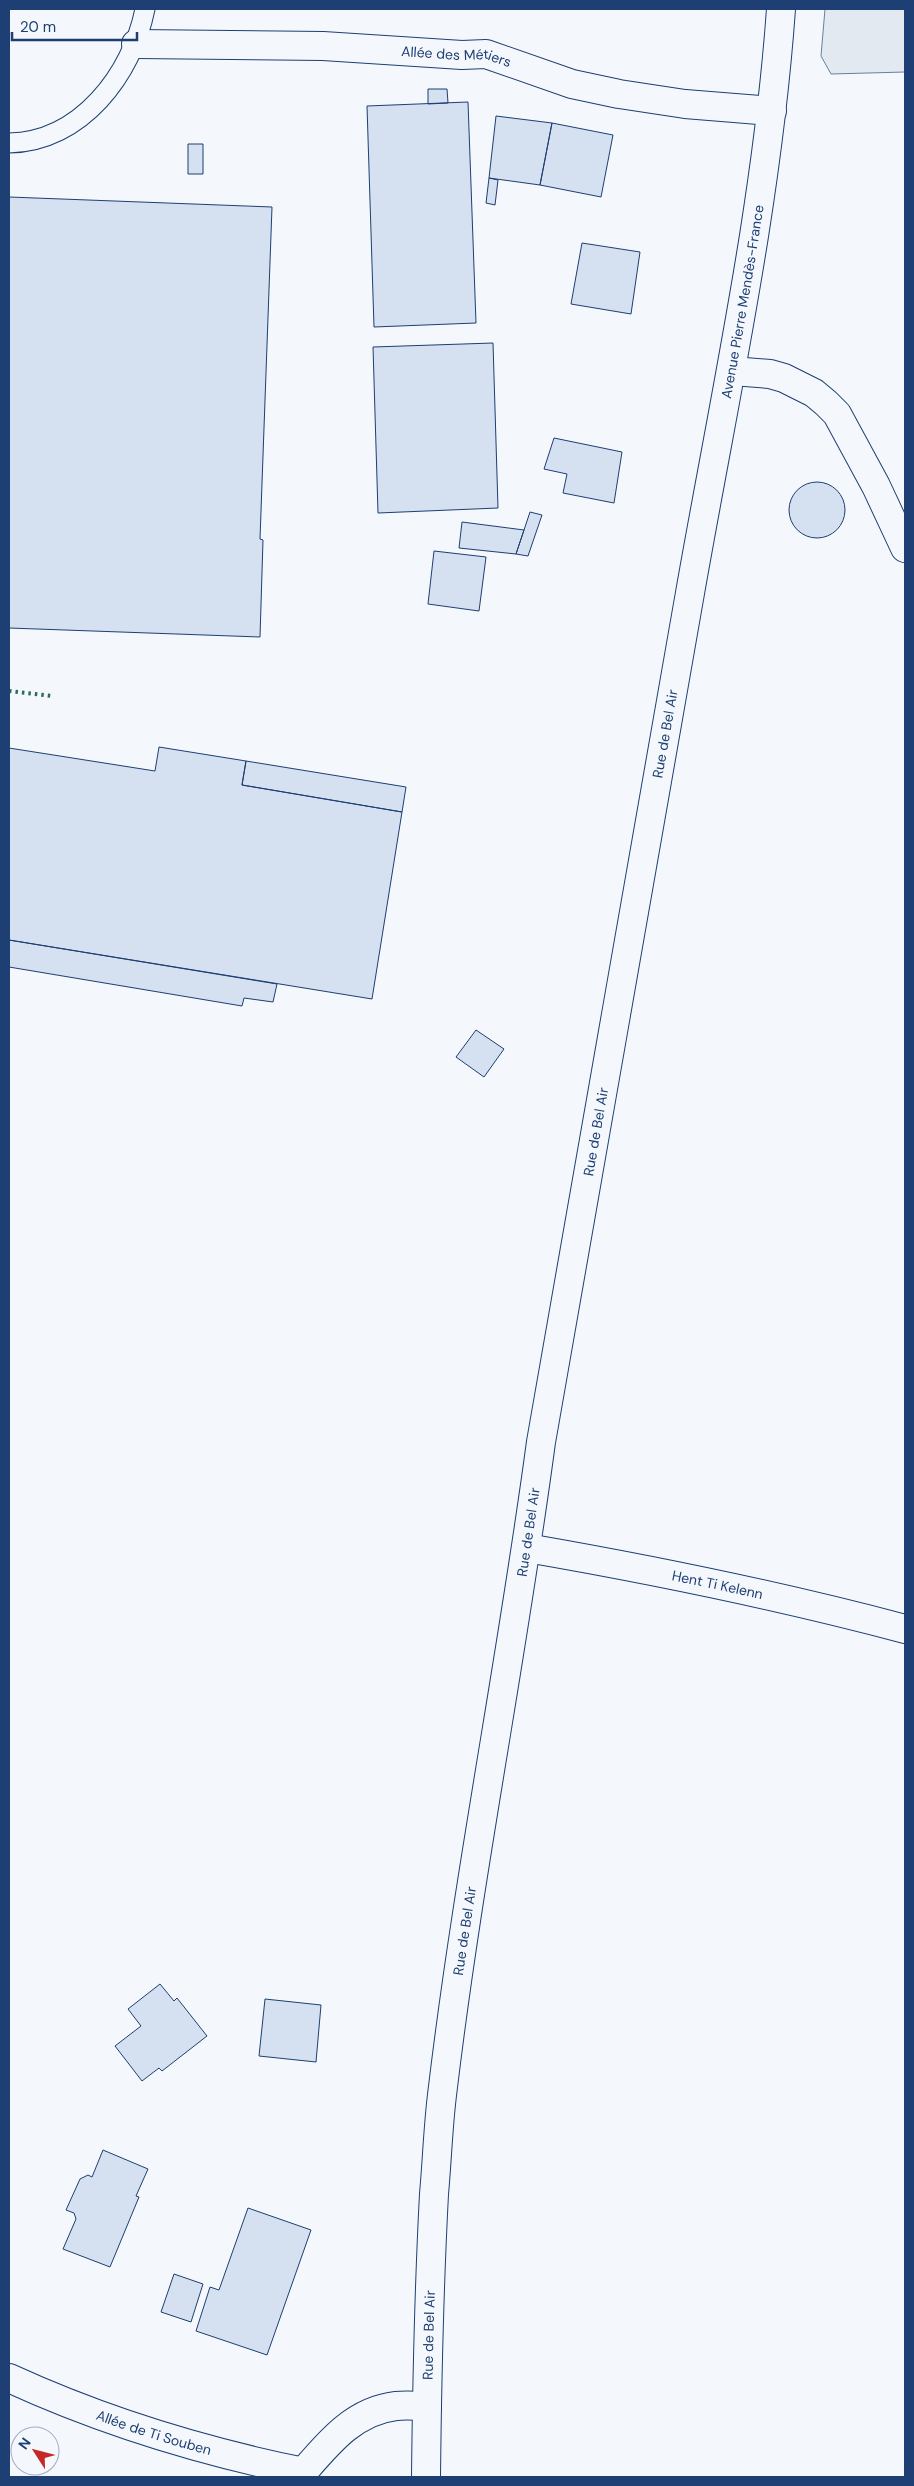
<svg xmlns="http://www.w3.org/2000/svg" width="914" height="2486" font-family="'DM Sans',sans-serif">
	<rect width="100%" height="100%" fill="#f4f7fb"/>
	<path fill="#e3e9f0" stroke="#687fa3" d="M825,9H905V72L831,74L821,56Z"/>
	<path fill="#d5e0f0" stroke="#1d3f73" d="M428,89H447L448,103L428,104Z
		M468,102L476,323L374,327L367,106Z
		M496,116L552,123L540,185L489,178Z
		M552,123L613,135L601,197L540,185Z
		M188,144H203V174H188Z
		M489,178L498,180L495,205L486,203Z
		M9,197L272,207L260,539L263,540L260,637L9,628Z
		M582,243L640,252L631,314L571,304Z
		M493,343L498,508L378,513L373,347Z
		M554,438L622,452L614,503L563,493L567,474L544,469Z
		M789 510a28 28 0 1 1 56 0a28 28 0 1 1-56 0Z
		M530,512L542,515L528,556L516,554Z
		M462,522L524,530L516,554L459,548Z
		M434,551L486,557L479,611L428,604Z
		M159,747L246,761L242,785L402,812L372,999L9,940V748L155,771Z
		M246,761L406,787L402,812L242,785Z
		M9,940L277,984L273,1002L244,998L242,1006L9,967Z
		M476,1030L504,1049L484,1077L456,1057Z
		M160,1984L174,2001L177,1998L207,2036L162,2071L159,2068L142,2081L115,2046L141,2026L128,2009Z
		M265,1999L321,2005L316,2062L259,2056Z
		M103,2150L148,2169L136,2196L139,2197L110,2267L63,2249L76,2219L74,2213L66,2210L80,2179L88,2175L92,2177Z
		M248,2208L311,2230L267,2355L196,2331L210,2287L219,2290Z
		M174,2274L203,2284L191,2322L161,2312Z"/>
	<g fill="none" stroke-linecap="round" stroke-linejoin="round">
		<g stroke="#1d3f73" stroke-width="21">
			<path id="service" d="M9,143C81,142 132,74 145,9"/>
		</g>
		<g stroke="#1d3f73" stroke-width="30">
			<g id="minor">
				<path id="s1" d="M136,44L323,46L462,55L486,54L572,84L619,94L685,104L772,111"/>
				<path d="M732,371L770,374L784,378L814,393L826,403L837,414L876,486L905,548"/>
				<path id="s2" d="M527,1548C654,1570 781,1596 905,1629"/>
				<path id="s3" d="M9,2378C105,2422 200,2451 304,2472"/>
				<path d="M299,2477C326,2446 352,2411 396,2406C406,2405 416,2406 427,2406"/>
			</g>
		</g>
		<g stroke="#1d3f73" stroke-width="30">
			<g id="tertiary">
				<path id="s4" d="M426,2477C427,2383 429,2289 434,2194C437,2161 438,2128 442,2095C468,1876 512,1660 541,1442C592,1159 639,876 690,593C724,399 767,206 781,9"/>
			</g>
		</g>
		<use href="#service" stroke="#f4f7fb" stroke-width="19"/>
		<use href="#minor" stroke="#f4f7fb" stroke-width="28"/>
		<use href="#tertiary" stroke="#f4f7fb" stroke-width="28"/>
		<path stroke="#2c6c60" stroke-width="4" stroke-dasharray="2.5 4" stroke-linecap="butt" d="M9,691L52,696"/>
	</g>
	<g text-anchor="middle" stroke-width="4" stroke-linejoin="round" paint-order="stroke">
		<g font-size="14" fill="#1d3f73" stroke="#f4f7fb">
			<text dy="5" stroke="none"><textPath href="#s1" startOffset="321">Allée des Métiers</textPath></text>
			<text dy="5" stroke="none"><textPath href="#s4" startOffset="2201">Avenue Pierre Mendès-France</textPath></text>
			<text dy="5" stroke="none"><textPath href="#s4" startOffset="1762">Rue de Bel Air</textPath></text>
			<text dy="5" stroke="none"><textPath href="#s4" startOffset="1358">Rue de Bel Air</textPath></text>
			<text dy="5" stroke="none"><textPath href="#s4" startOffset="952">Rue de Bel Air</textPath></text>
			<text dy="5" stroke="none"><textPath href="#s2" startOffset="194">Hent Ti Kelenn</textPath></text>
			<text dy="5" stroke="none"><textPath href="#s4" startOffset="548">Rue de Bel Air</textPath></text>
			<text dy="5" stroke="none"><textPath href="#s4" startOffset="142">Rue de Bel Air</textPath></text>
			<text dy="5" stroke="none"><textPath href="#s3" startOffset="155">Allée de Ti Souben</textPath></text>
		</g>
	</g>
	<rect width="914" height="2486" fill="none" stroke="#1d3f73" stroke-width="20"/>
	<g transform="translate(35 2451) rotate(306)"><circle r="24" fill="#f4f7fb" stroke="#9eadc5"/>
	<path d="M0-4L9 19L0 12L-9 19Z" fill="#c62828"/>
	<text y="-8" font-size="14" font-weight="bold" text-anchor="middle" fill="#1d3f73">N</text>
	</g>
	<path d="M12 32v8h125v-8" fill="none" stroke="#1d3f73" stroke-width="2.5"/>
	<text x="20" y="32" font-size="15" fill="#1d3f73" stroke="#f4f7fb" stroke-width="4" paint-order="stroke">20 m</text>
</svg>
